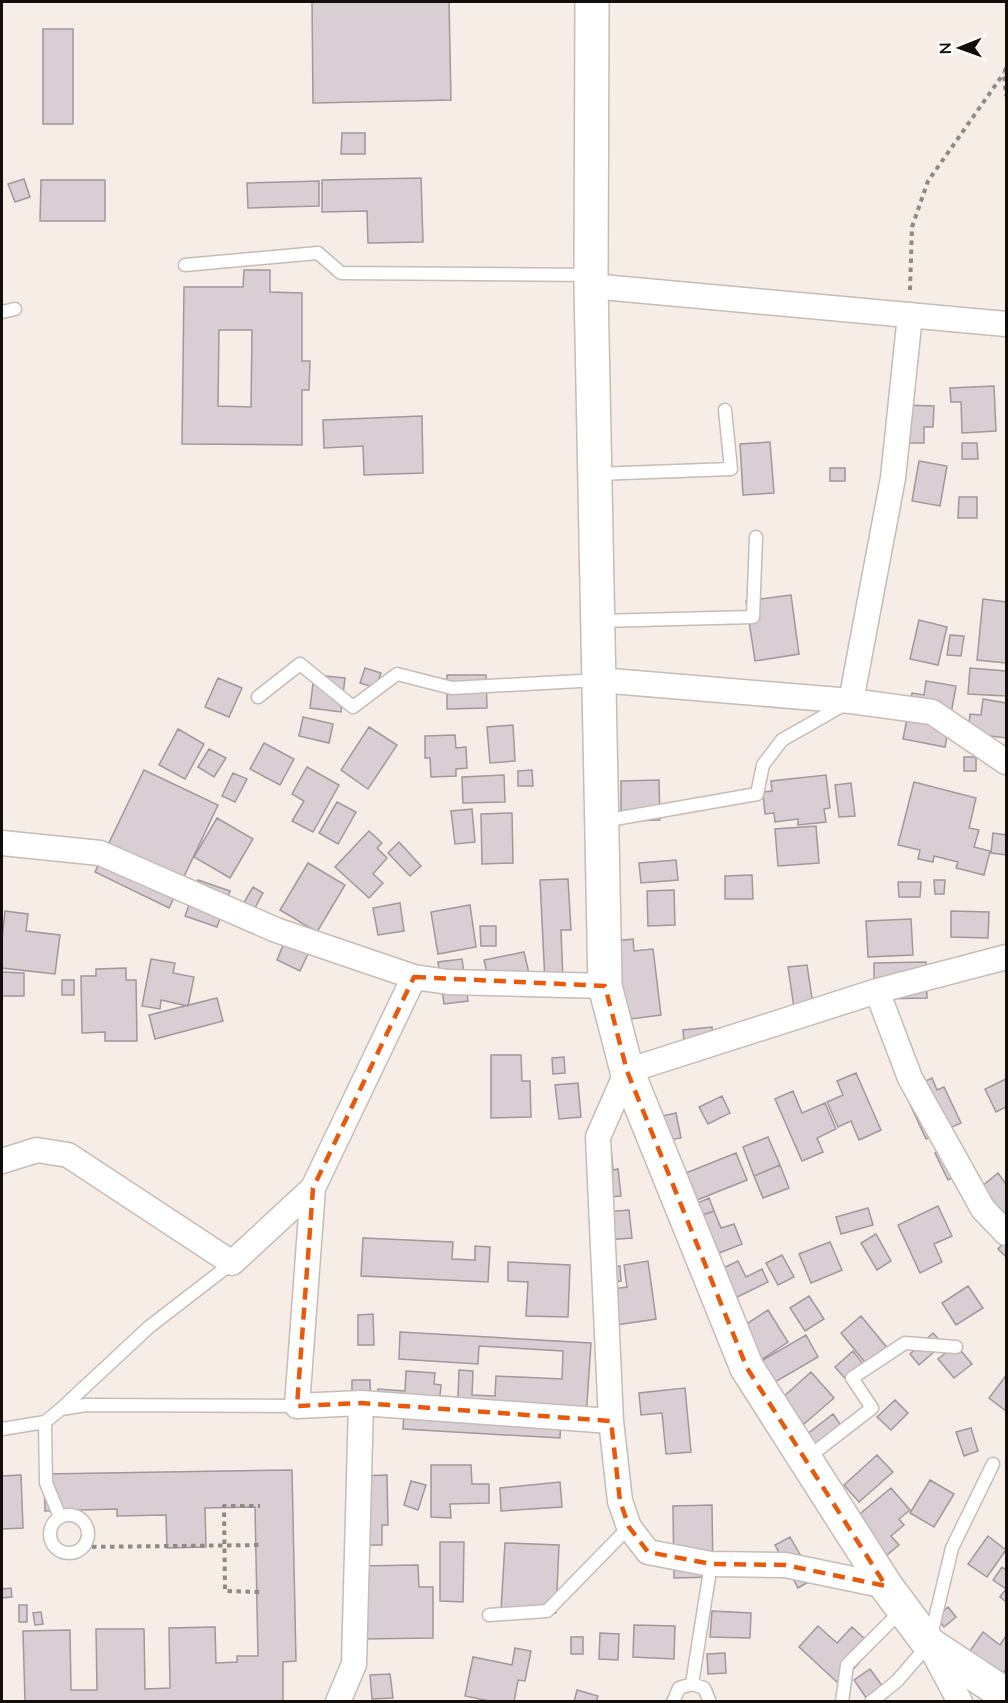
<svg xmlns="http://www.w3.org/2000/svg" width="1008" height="1703" font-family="'Nunito Sans',sans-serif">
	<rect width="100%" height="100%" fill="#f6ede6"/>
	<path fill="#d9ced3" stroke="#a1979c" stroke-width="1.5" fill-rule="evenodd" d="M312,2H449L451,100L313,103Z
		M43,29H73V124H43Z
		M342,133H365V154H341Z
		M421,178L423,242L368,243L367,211L322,212V180Z
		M24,179L30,197L15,202L8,184Z
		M41,180H105V221H40Z
		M319,181V206L248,208L247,183Z
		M244,270H270V292L302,293V361H310L309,390H302V445L182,444L184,287H243ZM219,330H252L251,407L218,406Z
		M994,386L996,431L962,433L961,402H951L950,388Z
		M902,405L934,406L933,427H924V443H902Z
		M422,416L423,473L364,475L363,446L324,448L323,420Z
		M770,442L774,493L743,495L740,444Z
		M962,443H977L978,459H962Z
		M919,461L947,466L940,506L912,501Z
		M830,468H845V481H830Z
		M959,497H977V518H958Z
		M791,595L799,654L755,661L746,601Z
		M983,599L1006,602V663L977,660Z
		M919,620L947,627L938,665L910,659Z
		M950,635L964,636L961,656L947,655Z
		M365,668L381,673L376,688L360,683Z
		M970,668L1006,671V696L968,694Z
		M314,675L345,678L341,712L310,708Z
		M447,675H486L487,708L447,709Z
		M218,678L242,688L229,717L205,707Z
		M926,681L956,686L945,747L903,739L912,693L924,695Z
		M983,699L1006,703V738L968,733L970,714L981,715Z
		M303,717L333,724L329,743L299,736Z
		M513,725L515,761L490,763L487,727Z
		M369,727L397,745L368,789L341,770Z
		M178,729L204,744L185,779L159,765Z
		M455,735L456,748L466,747L467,768L456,769V776L431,777L430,758H425V736Z
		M264,743L294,759L280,785L250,769Z
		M209,749L226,758L214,777L198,767Z
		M964,757H976V771H964Z
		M307,767L339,785L313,832L292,821L304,801L292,794Z
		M144,770L218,805L169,908L95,872Z
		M532,770L533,786H518V771Z
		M233,773L247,779L235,802L222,796Z
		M504,775L505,802L463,803L462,777Z
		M826,775L830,808L824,809L826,822L798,825V819L775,822L774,813L765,814L763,792L772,791L771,781Z
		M659,780L660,820L621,821V781Z
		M914,782L976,798L969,828L979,830L974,847L990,851L984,875L956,868L958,862L934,856L933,862L918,859L920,850L898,845Z
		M851,783L855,816L839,817L835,785Z
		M337,802L356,812L338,844L319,833Z
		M472,809L475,842L455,844L451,811Z
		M512,813L513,863L482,864L481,814Z
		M217,818L253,839L230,878L194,857Z
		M816,826L819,863L778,866L775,829Z
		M369,831L382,843L377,848L387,858L373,874L383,883L369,898L335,867Z
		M993,833L1006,835V855L991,853Z
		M399,842L421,866L410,876L388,853Z
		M676,860L678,880L641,883L639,863Z
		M308,863L345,885L317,932L280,910Z
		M752,875L753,899H725V876Z
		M568,879L571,930H561L563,981L545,982L540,880Z
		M198,880L230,891L217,927L185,916Z
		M934,880H945L944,894H935Z
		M898,882H921L920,897H899Z
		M253,887L263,893L250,917L239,911Z
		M674,890L675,925L648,926L647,891Z
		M400,903L404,931L378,935L373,908Z
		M470,905L476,947L438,954L431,912Z
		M5,911L28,914L26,931L60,935L55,974L2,968V940Z
		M951,911L989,912L988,938L951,937Z
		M911,919L913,955L868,957L866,921Z
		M480,926H496V946H481Z
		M315,939L300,971L277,960L284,943Z
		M633,939L634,951L653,949L661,1015L623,1020L614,941Z
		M524,952L531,982L491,991L484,960Z
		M151,959L175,963L173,973L194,977L188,1006L161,1000L160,1009L142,1006Z
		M462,959L468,1001L444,1004L438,962Z
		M926,962L927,998L874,999V963Z
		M807,965L813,1005L794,1008L788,967Z
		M126,968V980H136L137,1041H105V1032L82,1033L81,976H96V969Z
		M2,972L24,973V996H2Z
		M62,980H74V995H62Z
		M217,998L223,1021L155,1039L149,1015Z
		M712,1027L715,1053L685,1055L683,1030Z
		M491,1055H521L522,1081H530L531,1117L491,1118Z
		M564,1057L565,1073L553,1074L552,1058Z
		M856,1073L881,1130L859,1140L851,1121L838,1127L827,1102L843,1095L837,1081Z
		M932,1078L937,1090L944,1087L961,1123L926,1139L904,1091Z
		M1006,1079V1107L996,1112L985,1089Z
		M578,1083L581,1117L559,1119L555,1085Z
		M793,1091L802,1113L825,1103L836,1129L817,1138L823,1152L802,1161L775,1099Z
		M722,1096L730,1113L708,1124L699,1107Z
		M676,1113L681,1138L658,1142L653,1118Z
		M768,1137L780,1165L754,1176L743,1147Z
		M952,1144L965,1171L948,1180L935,1153Z
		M611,1148L613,1170L618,1169L621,1196L598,1198L594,1149Z
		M736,1153L747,1180L682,1206L671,1179Z
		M780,1165L789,1188L763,1198L754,1176Z
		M998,1173L1006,1184V1214L987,1229L975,1192Z
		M709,1198L714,1211L688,1220L682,1210Z
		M938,1206L952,1236L934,1244L942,1262L920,1273L898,1225Z
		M868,1208L873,1225L841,1234L836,1217Z
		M629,1210L632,1238L606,1240L603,1212Z
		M714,1211L721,1228L734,1224L742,1244L704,1259L688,1220Z
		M876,1234L891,1261L877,1270L861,1243Z
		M363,1238L453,1242L452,1259L475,1260V1246L490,1247L488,1282L361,1276Z
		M1006,1240V1257L998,1249Z
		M830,1242L842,1270L811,1283L799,1254Z
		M782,1255L794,1277L778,1285L766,1263Z
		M648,1261L656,1319L610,1326L605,1290L627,1287L624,1265Z
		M738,1261L746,1277L762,1269L768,1282L721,1305L717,1271Z
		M508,1262L570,1265L568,1317L526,1316L528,1282L508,1281Z
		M620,1266L621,1281L605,1283L604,1268Z
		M968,1286L983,1308L956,1325L942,1303Z
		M809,1296L824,1319L805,1331L790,1308Z
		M768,1310L788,1342L752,1366L731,1334Z
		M373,1314L374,1345H358V1315Z
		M861,1316L889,1350L868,1366L841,1333Z
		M400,1332L591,1343L586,1418L561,1416L560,1438L403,1429L404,1414L377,1412L378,1389L405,1391L406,1371L435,1373L434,1384L441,1385L440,1396L458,1397L459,1370L473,1371L472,1395L495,1396L496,1376L562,1379L563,1351L479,1346L478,1364L399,1359Z
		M933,1333L943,1344L919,1365L910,1354Z
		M806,1335L818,1357L770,1385L758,1363Z
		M956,1345L972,1364L954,1378L938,1359Z
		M853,1351L867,1369L849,1383L835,1367Z
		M811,1372L834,1398L804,1424L781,1399Z
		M1005,1377L1006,1378V1411L989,1398Z
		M352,1380H370L371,1420H352Z
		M685,1388L691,1452L666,1454L662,1413L641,1415L639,1393Z
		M895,1400L908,1413L891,1430L877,1417Z
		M833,1414L845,1431L818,1452L806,1435Z
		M971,1428L978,1451L964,1456L956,1432Z
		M877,1455L893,1472L859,1502L844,1485Z
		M431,1465H471L472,1484H489V1503L450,1504L451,1518L431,1517Z
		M292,1470L296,1661L283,1662V1702H25L23,1631L70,1630L71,1690H97L96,1629H144L145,1689L170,1688L169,1628L215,1627L216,1663L237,1662V1656H258L255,1507L205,1508L206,1547L167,1548L166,1515L117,1516V1509L45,1511L44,1474Z
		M21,1475L23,1528L2,1529V1476Z
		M387,1475L388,1525H382V1545H362L360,1476Z
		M930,1480L954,1494L934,1527L910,1513Z
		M411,1481L426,1485L418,1510L404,1505Z
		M560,1482L562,1507L501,1511L500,1488Z
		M891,1488L910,1510L899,1519L904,1525L891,1536L899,1545L875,1565L844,1527Z
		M712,1505L713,1577L674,1578L673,1506Z
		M988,1536L1006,1550L987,1577L968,1564Z
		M790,1537L814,1579L798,1588L775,1545Z
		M440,1542H464L463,1602L440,1601Z
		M505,1543L559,1545L556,1613L501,1610Z
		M418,1565L419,1587H433V1638L360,1639L359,1566Z
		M1002,1567L1006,1570V1602L1000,1597L1006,1589L993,1580Z
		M11,1588L12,1597L2,1598V1589Z
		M19,1605H27V1622H19Z
		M948,1607L956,1617L944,1627L936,1617Z
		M712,1611L751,1613L750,1638L710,1637Z
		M41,1612L43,1624L35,1625L33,1613Z
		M634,1625L675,1626L674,1659L633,1657Z
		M818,1626L837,1643L852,1627L867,1641L853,1657L859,1663L839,1684L799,1647Z
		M983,1632L1000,1645L1006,1636V1669L995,1684L963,1661Z
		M600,1633L619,1634L618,1660L599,1659Z
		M571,1637H583V1654H571Z
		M515,1648L531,1651L525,1681L518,1680L514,1702H494L465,1696L473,1657L512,1665Z
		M725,1653L726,1673L708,1674L707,1654Z
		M870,1669L888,1694L869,1702L854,1680Z
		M390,1674L393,1698L372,1699L370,1675Z
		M577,1690L598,1696L596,1702H574Z"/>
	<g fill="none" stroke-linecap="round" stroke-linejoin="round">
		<g stroke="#c5bcb5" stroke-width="15">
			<path id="lane" d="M185,265L318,253L341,273L590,275
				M2,312L15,309
				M596,474L731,469L725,410
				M599,621L753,617L756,537
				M258,697L300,664L353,707L397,674L452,688L598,680
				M603,821L757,794L763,765L782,740L847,703
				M61,1409L149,1327L232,1263
				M45,1422L46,1483L60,1517
				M2,1429L45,1422L61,1409L86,1405L297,1406
				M806,1459L872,1408L852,1378L905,1343L956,1347
				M50 1534a19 19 0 1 1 38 0a19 19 0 1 1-38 0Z
				M489,1615L547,1611L629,1527
				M692,1684L711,1564
				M673,1702L679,1688L692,1684L704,1688L710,1702
				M842,1702L847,1665L903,1609
				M871,1702L897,1681L929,1644L952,1548L993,1464"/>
		</g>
		<g stroke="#c5bcb5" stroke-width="27">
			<path id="street" d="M591,286L1006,324
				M599,680L851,701L932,712L1006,762
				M851,701L893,478L910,315
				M2,843L100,853L276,930L414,977L448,982L605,986
				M877,991L910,1078L983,1209L1006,1233
				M2,1161L37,1150L68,1155L232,1263L313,1188L414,977
				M313,1188L297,1406L361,1403L611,1421
				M886,1586L785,1565L711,1564L648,1552L629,1527L620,1501L611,1421L598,1137L627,1071L877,991L1006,957
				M930,1646L960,1702
				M338,1702L354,1664L361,1403"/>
		</g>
		<g stroke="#c5bcb5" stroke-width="36">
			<path id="secondary" d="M592,2L591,286L605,986L627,1071L747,1368L886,1586L929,1644L1006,1695"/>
		</g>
		<path stroke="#908a85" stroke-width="4" stroke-dasharray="4.5 4.5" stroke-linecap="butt" d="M1006,68L1004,73L1006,96
			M910,290L912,227L928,181L1004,73
			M83,1547L261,1545
			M259,1592L225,1591L224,1506H260"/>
		<use href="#lane" stroke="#fff" stroke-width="12"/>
		<use href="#street" stroke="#fff" stroke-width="24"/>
		<use href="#secondary" stroke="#fff" stroke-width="33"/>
	</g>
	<path fill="none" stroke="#e8590c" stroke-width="4.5" stroke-dasharray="12 8" stroke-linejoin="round" d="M414,977L605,986L627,1071L747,1368L886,1586L785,1565L711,1564L648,1552L629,1527L620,1501L611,1421L361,1403L297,1406L313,1188Z"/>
	<rect width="1008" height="1703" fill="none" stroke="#110e0c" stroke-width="6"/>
	<g transform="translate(960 48) rotate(269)" stroke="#ffffff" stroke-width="4.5" paint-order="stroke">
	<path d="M0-4.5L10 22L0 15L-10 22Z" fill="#110e0c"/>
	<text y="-9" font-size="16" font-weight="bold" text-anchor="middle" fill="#110e0c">N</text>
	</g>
</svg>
